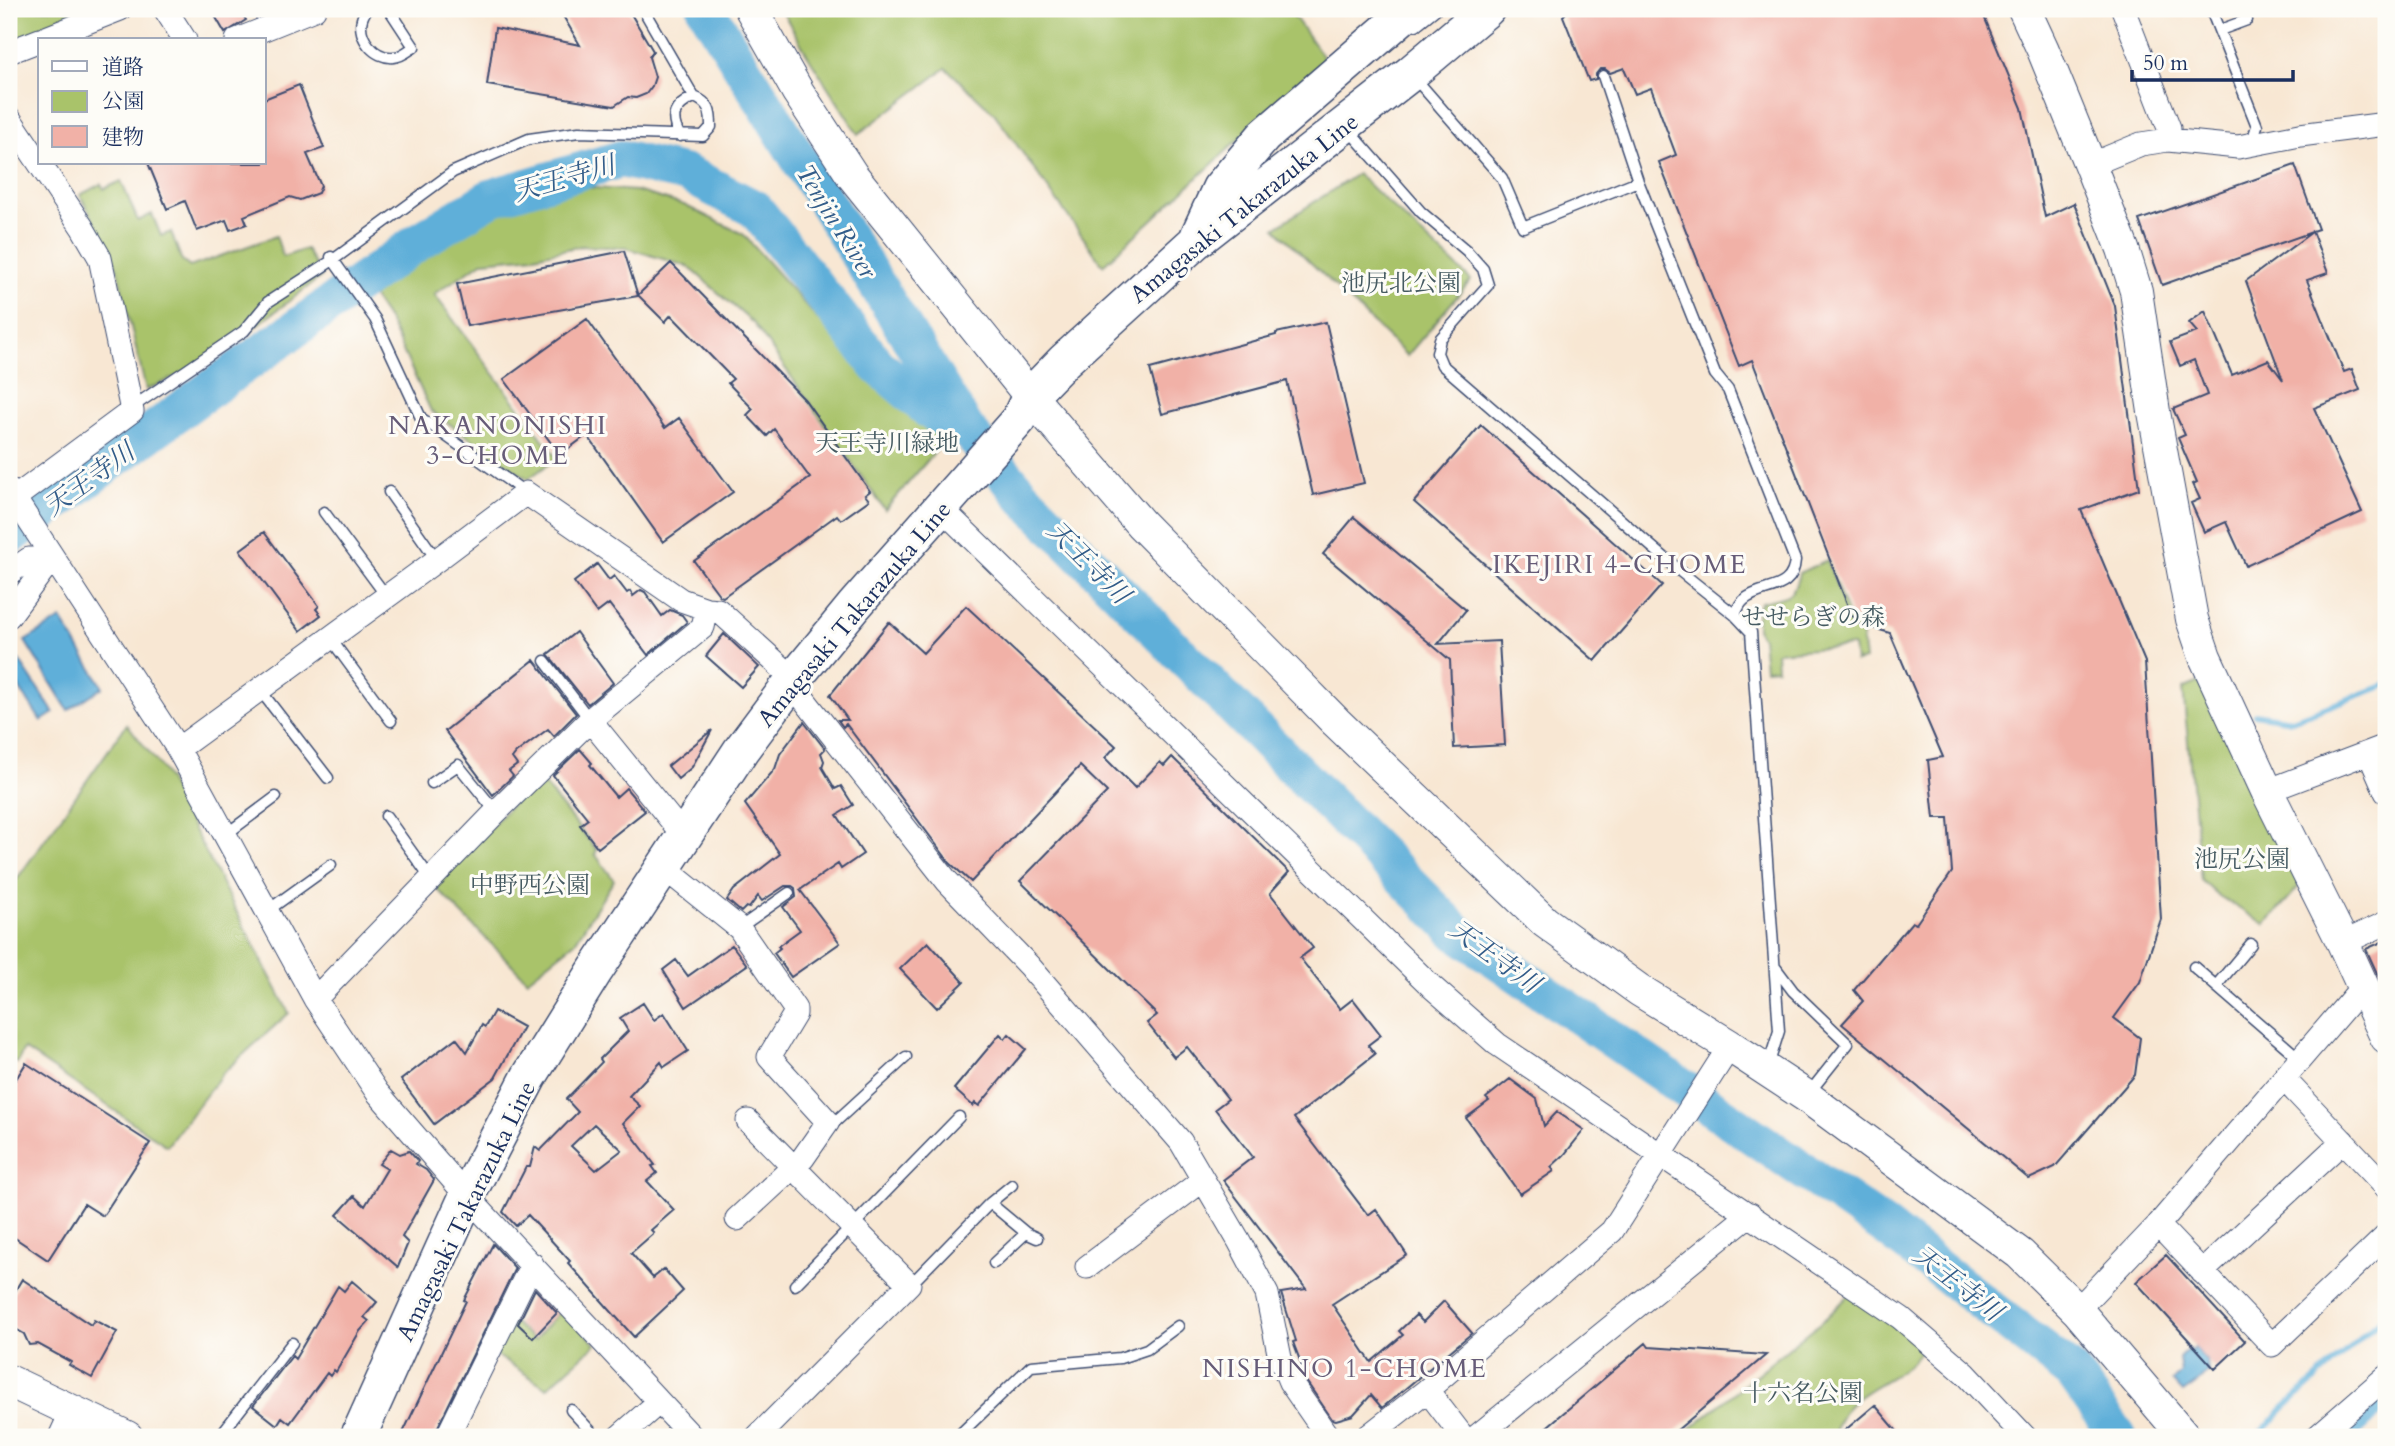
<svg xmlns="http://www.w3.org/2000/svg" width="2395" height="1446" font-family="Cardo,'Noto Serif JP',serif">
	<rect width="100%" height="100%" fill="#fdfcf7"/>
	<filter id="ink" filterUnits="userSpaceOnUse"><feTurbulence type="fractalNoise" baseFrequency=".0143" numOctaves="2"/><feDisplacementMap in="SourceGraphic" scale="14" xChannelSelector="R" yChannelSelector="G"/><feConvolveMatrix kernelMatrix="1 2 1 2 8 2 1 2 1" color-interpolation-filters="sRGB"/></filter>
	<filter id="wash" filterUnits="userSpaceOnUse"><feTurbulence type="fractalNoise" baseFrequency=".00686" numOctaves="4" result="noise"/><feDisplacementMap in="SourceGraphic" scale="28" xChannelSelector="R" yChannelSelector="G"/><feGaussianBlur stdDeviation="1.57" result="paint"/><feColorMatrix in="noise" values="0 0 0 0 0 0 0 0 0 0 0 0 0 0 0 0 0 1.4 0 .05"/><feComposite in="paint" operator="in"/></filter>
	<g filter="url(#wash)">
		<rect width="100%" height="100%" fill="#f8e7d3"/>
		<path fill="#a9c36a" stroke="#627964" stroke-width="2" d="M9,9H99L15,42L9,33Z
			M781,9H1289L1325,60L1103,265L994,113L946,68L858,134L808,56Z
			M1357,174L1471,280L1407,356L1275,228Z
			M121,181L138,221L152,214L161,236L171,232L182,261L190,267L276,236L283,257L306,249L322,276L209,362L146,390L117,268L108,246L80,195L101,184L104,189Z
			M582,187L636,191L684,205L743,234L856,362L946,439L885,510L754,324L689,267L627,248L581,246L535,256L484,261L434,294L557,458L528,479L431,411L390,323L370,293L458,228L522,196Z
			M1827,560L1848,616L1861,627L1865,660L1855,662L1853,646L1776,652L1777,668L1765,669L1762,638L1757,629V609L1761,602C1785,596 1794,599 1799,573Z
			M2204,680L2303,882L2265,925L2216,894L2201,880L2183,689Z
			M127,724L163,770L289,1013L223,1073L167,1146L24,1049L17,1063L9,1058V890Z
			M538,777L597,850L595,854L614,880L575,942L527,980L434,886Z
			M1851,1293L1924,1346C1919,1352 1915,1359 1910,1364C1884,1386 1846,1393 1836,1429L1841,1437H1680L1827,1317Z
			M562,1309L596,1344L547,1388L493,1353L511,1320L534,1340Z"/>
		<path fill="#5eafd9" stroke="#3c6f9c" stroke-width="2" d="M61,619L103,687L68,710L25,641Z
			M19,660L54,713L41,721L9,672V667Z
			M2195,1347L2207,1361L2208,1371L2197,1383L2183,1393L2172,1381L2181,1372L2179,1358L2188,1349L2191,1351Z"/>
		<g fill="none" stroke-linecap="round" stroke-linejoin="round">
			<path stroke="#5eafd9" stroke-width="6" d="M2255,714L2292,720L2386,685
				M2374,1044L2386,1071
				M2258,1437L2283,1409L2386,1315"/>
			<path stroke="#5eafd9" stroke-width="23" d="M2341,1437L2386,1397"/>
			<path stroke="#5eafd9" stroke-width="38" d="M706,9L965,427
				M9,537L196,399L418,242L490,198L621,159L687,174L755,209L878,366L929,410L969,432L1023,496L1458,933L1885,1227L2073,1373L2118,1437"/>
		</g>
		<g id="blocks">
			<path fill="#f1b1a7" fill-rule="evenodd" d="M211,9H239L246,20L225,33Z
				M559,9H628L653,51L649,57L655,77L652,86L646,94L636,98L628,97L614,106L487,85L495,28L580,45Z
				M1569,9H1981L2022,108L2045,217L2074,203L2115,306L2139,489L2081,510L2145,662L2161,919L2140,982L2114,1018L2140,1038L2135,1075L2055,1167L2029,1179L1842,1024L1863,1001L1854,990L1912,922L1916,924L1952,872L1948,818H1934L1928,760L1943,757L1890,633L1859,624L1851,614L1752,360L1739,366L1659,162L1676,155L1651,88L1635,94L1624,68L1610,73L1605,69H1600L1596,74V79L1589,81L1563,16Z
				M299,85L324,148L307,154L321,186L318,193L300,200L290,197L244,216L247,224L230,230L226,220L197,231L185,201L167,209L148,163H264V99Z
				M2295,165L2318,229L2312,231L2328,273L2307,280L2344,372L2352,369L2360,390L2314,408L2362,512L2246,566L2226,522L2204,532L2191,503L2200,499L2193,484L2197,482L2178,438L2185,435L2173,409L2207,395L2194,360L2180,366L2170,342L2197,332L2189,323L2205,311L2232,375L2268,360L2283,380L2246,281L2312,232L2162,285L2139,220Z
				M624,251L638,296L467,326L457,284Z
				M671,263L805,400L870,491L865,495L869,500L841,520L837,515L723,597L720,596L694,561L810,478L774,429L767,436L747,415L753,409L728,383L733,379L671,315L665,322L638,295Z
				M587,319L665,428L679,418L733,492L663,542L587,435L560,455L504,379Z
				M1326,322L1364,483L1313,495L1287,381L1162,414L1150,369L1276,335V333Z
				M1481,425L1662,585L1595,661L1414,502Z
				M1354,517L1466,610L1438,644L1499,641L1505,745L1454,748L1450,660L1323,554Z
				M264,532L319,606L316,609L321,615L300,631L240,550Z
				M597,564L609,580L614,576L627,593L630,591L633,596L641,590L645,592L662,616L670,610L682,615L687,622L648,655L609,604L597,613L574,582Z
				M966,606L1116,746L1105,758L1135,788L1160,762L1164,766L1172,757L1289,872L1270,893L1313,948L1300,958L1340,1009L1353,999L1381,1035L1368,1045L1375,1054L1294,1118L1368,1215L1376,1209L1407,1255L1332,1304L1371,1362L1403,1335L1399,1331L1416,1315L1423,1322L1444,1301L1472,1333L1382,1408L1371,1395L1353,1415L1336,1420L1332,1419L1302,1375L1299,1367L1302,1366L1293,1342L1296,1341L1281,1293L1306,1289L1223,1180L1253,1157L1215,1109L1228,1099L1187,1047L1174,1057L1147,1023L1157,1015L1020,881L1107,792L1080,766L971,882L950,863L846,724L843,727L838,720H848L830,695L889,622L923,653Z
				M576,632L613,683L588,704L548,654Z
				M724,634L759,667L741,687L706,656Z
				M534,660L576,714L554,736L548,729L516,753L512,758L517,765L509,771L513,776L493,795L445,731Z
				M804,722L825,749L821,753L824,761L822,767L835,789L841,786L853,805L837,815L863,854L841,869L838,864L800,890L840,943L791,977L774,953L780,948L778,946L800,930L783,907L796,897L795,888L792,886H785L762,901L758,896L749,908L746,907L741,912L727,900L734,890L780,854L745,804L775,769L780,754Z
				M712,730L692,767L678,779L668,766Z
				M580,749L592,763L590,765L616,797L626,788L645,811L598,848L580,825L588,819L553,775Z
				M2386,940V993L2366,949Z
				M928,942L964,982L937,1008L900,969Z
				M732,945L747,965L686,1007L663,970L676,960L688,976Z
				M643,1003L654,1020L664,1013L688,1051L664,1067L661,1062L629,1096L640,1106L623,1123L655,1165L652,1166L657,1173L647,1181L674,1210L651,1230L654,1233L631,1253L653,1278L664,1269L683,1291L634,1337L568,1263L570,1261L528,1215L516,1226L503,1212L526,1167H530L535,1147L540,1151L578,1112L566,1099L602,1062L600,1059L628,1031L620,1018ZM594,1124L622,1150L596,1170L571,1146Z
				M494,1011L523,1027L495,1078L434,1124L401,1080L456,1038L467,1052L482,1025L485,1027Z
				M1000,1034L1005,1039L1009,1034L1026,1049L979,1106L975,1103L973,1106L954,1089Z
				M26,1063L150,1143L103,1216L84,1204L48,1260L9,1234V1074L16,1079Z
				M1510,1079L1537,1099L1544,1126L1557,1112L1584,1130L1564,1155L1551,1167L1554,1171L1520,1194L1466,1118L1489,1101L1486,1098Z
				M391,1149L400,1154L409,1151L418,1161L416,1164L426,1170L434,1180L402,1237L408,1243L398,1267L337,1215L354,1196L365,1206L387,1169L379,1164Z
				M493,1244L515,1268L433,1437H401L466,1301L464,1300Z
				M2166,1255L2245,1341L2215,1369L2136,1282Z
				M22,1279L91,1325L94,1320L117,1332L92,1378L69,1365L71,1362L38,1344L29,1345L24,1334L9,1325V1301Z
				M352,1281L377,1302L364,1317L369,1321L360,1331L336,1372L334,1370L330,1376L327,1373L290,1423L282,1417L277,1425L253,1406L292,1356L295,1359L338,1286L344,1291Z
				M535,1289L557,1313L533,1338L518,1324Z
				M1646,1343L1649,1347L1766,1355L1669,1437H1535Z
				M1875,1405L1902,1437H1837Z"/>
		</g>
	</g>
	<g filter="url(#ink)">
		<use href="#blocks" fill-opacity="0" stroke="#3c4b70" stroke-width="2"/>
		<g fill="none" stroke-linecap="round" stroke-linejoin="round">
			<g stroke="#3c4b70" stroke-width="13">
				<path id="lane" d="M367,9C365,12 363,15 362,19C357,37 374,59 394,57C401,57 408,51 414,47L389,9
					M2211,10L2257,126L2251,144
					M1416,25L1436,9
					M2220,30L2247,20
					M1413,76L1502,178L1523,227L1638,181
					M1603,76L1638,181L1715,374L1728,390L1795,560C1793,593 1763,584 1744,600C1740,603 1737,610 1735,615
					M1348,129L1421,212L1467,251L1483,269L1488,285L1440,339L1437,353L1442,365L1681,572L1735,615L1751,632L1779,1031L1768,1066
					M680,136C669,117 674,106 694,97
					M331,257L375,319L421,418L526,493
					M131,408L244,331L268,302L333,260L453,172L529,139L579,132L703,136L711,127C711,112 710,103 694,97L643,9
					M389,492L437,560
					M324,512L387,597
					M330,638L391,721
					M545,661L590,720
					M260,690L328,778
					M432,783L458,765L496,812
					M386,816L431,879
					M225,835L276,797
					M267,911L331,865
					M739,928L789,893
					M1775,967L1793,991L1848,1044L1809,1093
					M2194,967L2299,1058
					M2216,986L2251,944
					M828,1122L834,1123L906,1057
					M990,1203L1026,1233L1037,1238
					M994,1263L1026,1233
					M909,1284L913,1282L990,1203L1012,1185
					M795,1285L959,1117
					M571,1410L596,1437
					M219,1437L292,1343
					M957,1437L1031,1366L1120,1358L1147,1349L1178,1326"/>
			</g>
			<g stroke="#3c4b70" stroke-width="25">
				<path id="street" d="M165,9L185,40
					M2123,9L2169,128L2168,140
					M41,40L120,9
					M237,40L314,9
					M9,52L40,40
					M9,118L82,227L100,258L132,411L9,502
					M2090,165L2141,144L2168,140L2238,147L2300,135L2386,124
					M9,490L178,749L315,999L377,1092L467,1196L692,1437
					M942,509L1432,987L1497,1044L1901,1318L1966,1374L2025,1437
					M9,573L29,559L52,558
					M9,616L52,558
					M791,683L947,881L1029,966L1181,1142L1239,1241L1267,1294L1280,1358L1290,1382L1328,1437
					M590,720L684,836
					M178,749L437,560L526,493L681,600L707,609L718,610L794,679
					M2369,753L2386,792
					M2267,791L2386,746
					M663,867L739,928L795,1009V1014L769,1057L828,1122L803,1158L737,1219
					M2343,943L2386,923
					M315,999L496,812L590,720L703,627L707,609
					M2284,1079L2386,1187
					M748,1121L909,1284L757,1437
					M2158,1225L2363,986
					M1087,1267L1203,1180
					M2202,1272L2343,1141
					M2077,1310L2158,1225L2272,1345L2386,1236
					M1427,1390L1463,1437
					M60,1437L72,1411
					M447,1437L532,1264
					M619,1437L658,1403
					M1367,1437L1427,1390L1612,1231L1730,1046
					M1476,1437L1750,1214
					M2317,1437L2386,1377"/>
			</g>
			<g stroke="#3c4b70" stroke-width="34">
				<path id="secondary" d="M751,9L798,92L852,175L1030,396L1141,524L1336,722L1545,922L1639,990L1730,1046L1806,1096L2020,1254L2077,1310L2185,1437
					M2024,9L2043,50L2090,165L2123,249L2136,291L2154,412L2192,619L2205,657L2267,791L2343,943L2386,1037
					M9,1381L127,1437"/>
			</g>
			<g stroke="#3c4b70" stroke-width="38">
				<path id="primary" d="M1198,236L1220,188L1264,136L1411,9
					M358,1437L467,1196L529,1077L595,971L741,750L794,679L854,606L1019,419L1030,396L1064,361L1195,242L1411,73L1487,9"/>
			</g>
			<use href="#lane" stroke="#fff" stroke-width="10"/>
			<use href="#street" stroke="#fff" stroke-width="23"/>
			<use href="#secondary" stroke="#fff" stroke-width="32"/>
			<use href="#primary" stroke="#fff" stroke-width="35"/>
		</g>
	</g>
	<g text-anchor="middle" stroke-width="6" stroke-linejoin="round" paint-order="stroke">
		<g font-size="24" fill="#1b2f5e" stroke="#fdfcf7">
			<text transform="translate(1244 208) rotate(-39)" y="8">Amagasaki Takarazuka Line</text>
			<text transform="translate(854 614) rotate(-50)" y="8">Amagasaki Takarazuka Line</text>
			<text transform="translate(466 1211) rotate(-64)" y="8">Amagasaki Takarazuka Line</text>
		</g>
		<g font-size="24" fill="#465b62" stroke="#fdfcf7">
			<text x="1401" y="291">池尻北公園</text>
			<text x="887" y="451">天王寺川緑地</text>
			<text x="1813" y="625">せせらぎの森</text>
			<text x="2242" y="867">池尻公園</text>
			<text x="530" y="893">中野西公園</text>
			<text x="1803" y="1401">十六名公園</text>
		</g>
		<g font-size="26" font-style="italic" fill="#325c89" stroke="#fdfcf7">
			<text transform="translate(564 178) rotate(-16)" y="9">天王寺川</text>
			<text transform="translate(837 221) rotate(58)" y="9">Tenjin River</text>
			<text transform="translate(89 479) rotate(-36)" y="9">天王寺川</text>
			<text transform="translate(1089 562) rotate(45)" y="9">天王寺川</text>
			<text transform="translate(1495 956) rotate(36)" y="9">天王寺川</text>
			<text transform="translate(1958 1283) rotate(38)" y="9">天王寺川</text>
		</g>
		<g font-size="26" letter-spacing="2" fill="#665c78" stroke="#fdfcf7">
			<text x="498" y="434">NAKANONISHI<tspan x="498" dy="30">3-CHOME</tspan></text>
			<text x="1620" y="573">IKEJIRI 4-CHOME</text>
			<text x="1345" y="1377">NISHINO 1-CHOME</text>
		</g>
	</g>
	<rect width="2395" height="1446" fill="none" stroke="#fdfcf7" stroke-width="35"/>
	<rect x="38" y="38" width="228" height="126" fill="#fdfcf7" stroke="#a3aaba" stroke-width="2"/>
	<rect x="52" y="61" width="35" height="10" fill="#ffffff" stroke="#a3aaba" stroke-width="2"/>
	<text x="102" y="74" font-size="21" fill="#1b2f5e">道路</text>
	<rect x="52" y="91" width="35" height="21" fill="#a9c36a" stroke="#a3aaba" stroke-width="2"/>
	<text x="102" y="108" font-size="21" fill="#1b2f5e">公園</text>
	<rect x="52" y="126" width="35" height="21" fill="#f1b1a7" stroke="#a3aaba" stroke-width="2"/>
	<text x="102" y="144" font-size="21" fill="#1b2f5e">建物</text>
	<path d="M2132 70v10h161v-10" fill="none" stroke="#1b2f5e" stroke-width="3.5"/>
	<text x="2143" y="70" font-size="21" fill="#1b2f5e" stroke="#fdfcf7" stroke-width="5" paint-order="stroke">50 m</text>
</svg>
